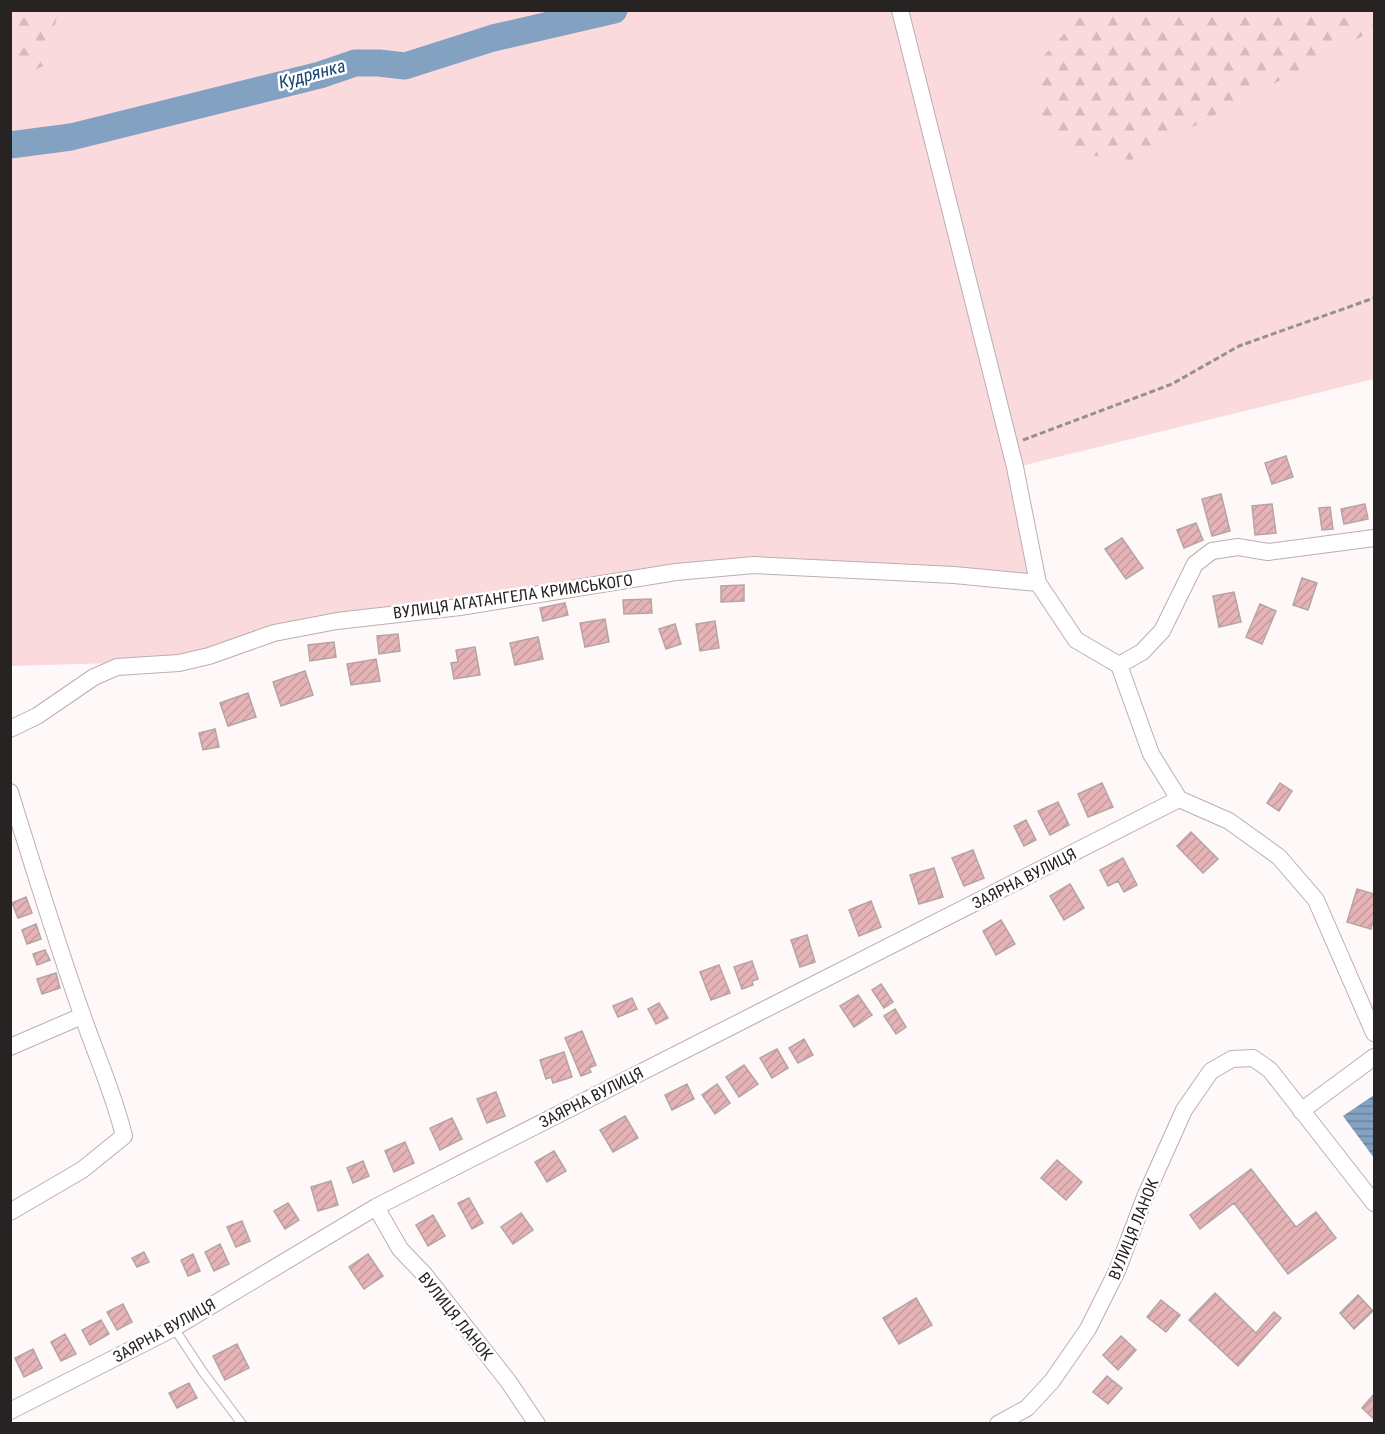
<svg xmlns="http://www.w3.org/2000/svg" width="1385" height="1434" font-family="'Roboto Condensed',sans-serif">
	<defs>
		<pattern id="forest-firs" width="22" height="20" patternUnits="userSpaceOnUse" patternTransform="scale(1.5)"><rect width="22" height="20" fill="#fadadc"/><path d="M5 1l3.5 6h-7zM16 11l3.5 6h-7z" fill="#d6bbbc"/></pattern>
		<pattern id="water-rules" width="6" height="5" patternUnits="userSpaceOnUse" patternTransform="scale(1.5)"><rect width="6" height="5" fill="#83a1c1"/><path d="M0 2.5h6" fill="none" stroke="#6b839c"/></pattern>
		<pattern id="building-hatch" width="6" height="6" patternUnits="userSpaceOnUse" patternTransform="scale(1.5)"><rect width="6" height="6" fill="#e6b4b7"/><path d="M-1 1l2-2M0 6l6-6M5 7l2-2" fill="none" stroke="#c59a9d"/></pattern>
	</defs>
	<rect width="100%" height="100%" fill="#fef8f8"/>
	<path fill="#fadadc" d="M10,11H892L1009,471L1030,577L676,567L208,652L116,663L11,666Z
		M908,11H1374V379L1021,466Z"/>
	<path fill="url(#forest-firs)" d="M11,10L58,11L47,64L11,82Z
		M1086,10L1374,11V30L1131,160L1072,153L1040,112V60Z"/>
	<path fill="url(#water-rules)" d="M1374,1095V1158L1343,1116Z"/>
	<g fill="none" stroke-linecap="round" stroke-linejoin="round">
		<path stroke="#83a1c1" stroke-width="27" d="M10,145L71,137L320,75L355,63H379L405,66L493,38L614,10"/>
	</g>
	<path fill="url(#building-hatch)" stroke="#b3a5a6" stroke-width="1.5" d="M1286,456L1293,477L1272,484L1265,463Z
		M1221,494L1230,531L1212,536L1202,499Z
		M1272,504L1276,533L1255,535L1252,506Z
		M1365,504L1368,519L1344,524L1341,509Z
		M1330,507L1333,529L1322,530L1319,508Z
		M1196,523L1203,540L1184,548L1177,530Z
		M1122,538L1143,568L1126,579L1105,549Z
		M1302,578L1317,583L1308,610L1293,605Z
		M744,585V601L721,602V586Z
		M1234,592L1241,622L1219,627L1213,596Z
		M651,599L652,613L624,614L623,600Z
		M565,603L568,615L543,621L540,608Z
		M1260,604L1276,611L1262,644L1246,637Z
		M605,619L609,642L585,647L580,623Z
		M715,621L719,648L700,651L696,624Z
		M675,624L681,644L666,649L659,629Z
		M398,634L400,651L379,654L377,636Z
		M538,637L543,659L515,665L510,643Z
		M334,642L336,657L310,661L308,645Z
		M475,647L480,675L454,679L451,663L458,662L456,650Z
		M376,659L380,681L351,685L347,664Z
		M305,671L313,695L281,706L273,682Z
		M248,693L256,717L228,726L220,703Z
		M215,729L219,747L203,750L199,733Z
		M1102,783L1113,807L1088,817L1078,794Z
		M1280,783L1292,791L1279,811L1267,803Z
		M1058,802L1069,825L1050,835L1038,811Z
		M1026,820L1036,840L1024,846L1014,826Z
		M1191,832L1218,859L1203,873L1177,846Z
		M973,850L984,878L964,886L952,858Z
		M1123,858L1137,885L1124,892L1118,881L1108,886L1100,870Z
		M934,868L943,897L919,904L910,875Z
		M1070,884L1084,908L1064,920L1050,896Z
		M1357,889L1374,894V917L1371,929L1347,922Z
		M26,897L32,913L18,918L12,903Z
		M871,901L881,927L859,936L849,910Z
		M1001,920L1015,944L996,955L983,931Z
		M36,924L41,939L27,944L22,930Z
		M807,935L815,962L800,967L791,940Z
		M45,950L50,960L37,965L33,954Z
		M752,961L758,979L752,981L753,985L742,989L734,967Z
		M719,965L730,993L711,1000L700,972Z
		M56,973L60,988L42,994L37,979Z
		M881,984L893,1002L884,1008L872,990Z
		M858,995L872,1015L854,1027L840,1006Z
		M632,998L637,1009L618,1017L613,1006Z
		M659,1003L668,1018L656,1024L648,1009Z
		M895,1009L906,1027L896,1034L884,1016Z
		M582,1031L596,1065L589,1068L591,1072L581,1076L565,1038Z
		M804,1039L813,1055L798,1063L789,1048Z
		M777,1049L788,1068L772,1078L760,1058Z
		M564,1052L572,1077L553,1083L551,1077L546,1079L540,1060Z
		M744,1065L758,1084L739,1097L726,1077Z
		M687,1084L694,1099L672,1110L665,1095Z
		M717,1084L730,1103L715,1114L702,1095Z
		M496,1092L505,1116L487,1123L477,1099Z
		M625,1116L638,1138L613,1152L600,1130Z
		M452,1118L462,1139L440,1150L430,1128Z
		M405,1142L414,1163L394,1172L385,1151Z
		M554,1151L566,1171L547,1182L535,1162Z
		M1057,1160L1082,1182L1066,1200L1041,1178Z
		M363,1161L369,1176L353,1183L347,1168Z
		M1251,1169L1296,1227L1316,1212L1336,1238L1288,1274L1234,1203L1200,1229L1190,1215Z
		M331,1181L338,1205L318,1211L311,1187Z
		M469,1198L483,1223L472,1229L458,1203Z
		M288,1203L299,1220L285,1229L274,1211Z
		M521,1213L533,1230L513,1244L501,1227Z
		M433,1215L445,1236L428,1246L416,1225Z
		M242,1221L250,1241L236,1247L227,1227Z
		M220,1244L229,1264L214,1271L205,1252Z
		M144,1252L149,1262L137,1267L132,1258Z
		M193,1254L200,1271L188,1276L181,1260Z
		M368,1254L383,1276L364,1289L349,1267Z
		M1215,1293L1256,1333L1274,1312L1281,1318L1238,1366L1189,1320Z
		M1358,1295L1373,1311L1354,1329L1340,1313Z
		M916,1298L932,1325L899,1344L883,1318Z
		M1161,1300L1180,1315L1166,1332L1147,1317Z
		M123,1304L132,1322L117,1330L107,1312Z
		M101,1320L109,1334L90,1345L82,1330Z
		M65,1334L76,1354L61,1361L51,1342Z
		M1121,1336L1136,1350L1118,1370L1103,1355Z
		M237,1344L249,1368L225,1380L213,1356Z
		M33,1349L42,1368L24,1377L15,1358Z
		M1107,1376L1122,1388L1108,1404L1093,1392Z
		M189,1383L197,1398L177,1408L169,1393Z
		M1374,1394V1419L1362,1408Z"/>
	<g fill="none" stroke-linecap="round" stroke-linejoin="round">
		<g stroke="#bdaeaf" stroke-width="10">
			<path id="service" d="M174,1328L203,1372L242,1424"/>
		</g>
		<g stroke="#bdaeaf" stroke-width="18">
			<path id="minor" d="M900,10L1015,467L1038,583L1076,640L1119,665L1151,754L1179,799L1229,821L1279,857L1316,900L1374,1033
				M1119,665L1142,652L1162,631L1195,564L1212,551L1238,547L1268,552L1374,538
				M10,729L37,716L94,677L117,667L179,663L209,656L274,633L337,621L460,607L676,572L754,565L954,575L1038,583
				M10,792C33,866 56,941 82,1014C96,1055 114,1094 124,1136L82,1170L10,1212
				M10,1047L82,1016
				M1301,1111L1374,1057
				M376,1207L400,1249L424,1274L508,1381L537,1424
				M10,1411L174,1328L376,1207L1179,799
				M998,1424L1027,1408L1052,1381L1088,1329L1117,1271L1145,1197L1184,1110L1211,1071L1232,1059L1253,1058L1270,1070L1374,1203"/>
		</g>
		<path stroke="#969090" stroke-width="3" stroke-dasharray="6 3" stroke-linecap="butt" d="M1023,440L1172,384L1239,346L1374,298"/>
		<use href="#service" stroke="#fff" stroke-width="8"/>
		<use href="#minor" stroke="#fff" stroke-width="16"/>
	</g>
	<g text-anchor="middle" stroke-width="5" stroke-linejoin="round" paint-order="stroke">
		<g font-size="16" fill="#282323" stroke="#fff">
			<text transform="translate(513 596) rotate(-8)" y="6">ВУЛИЦЯ АГАТАНГЕЛА КРИМСЬКОГО</text>
			<text transform="translate(1024 878) rotate(-27)" y="6">ЗАЯРНА ВУЛИЦЯ</text>
			<text transform="translate(591 1097) rotate(-27)" y="6">ЗАЯРНА ВУЛИЦЯ</text>
			<text transform="translate(1133 1229) rotate(-68)" y="6">ВУЛИЦЯ ЛАНОК</text>
			<text transform="translate(456 1316) rotate(51)" y="6">ВУЛИЦЯ ЛАНОК</text>
			<text transform="translate(164 1330) rotate(-29)" y="6">ЗАЯРНА ВУЛИЦЯ</text>
		</g>
		<g font-size="18" font-style="italic" fill="#17446f" stroke="#fff">
			<text transform="translate(312 74) rotate(-15)" y="6">Кудрянка</text>
		</g>
	</g>
	<rect width="1385" height="1434" fill="none" stroke="#282323" stroke-width="24"/>
</svg>
